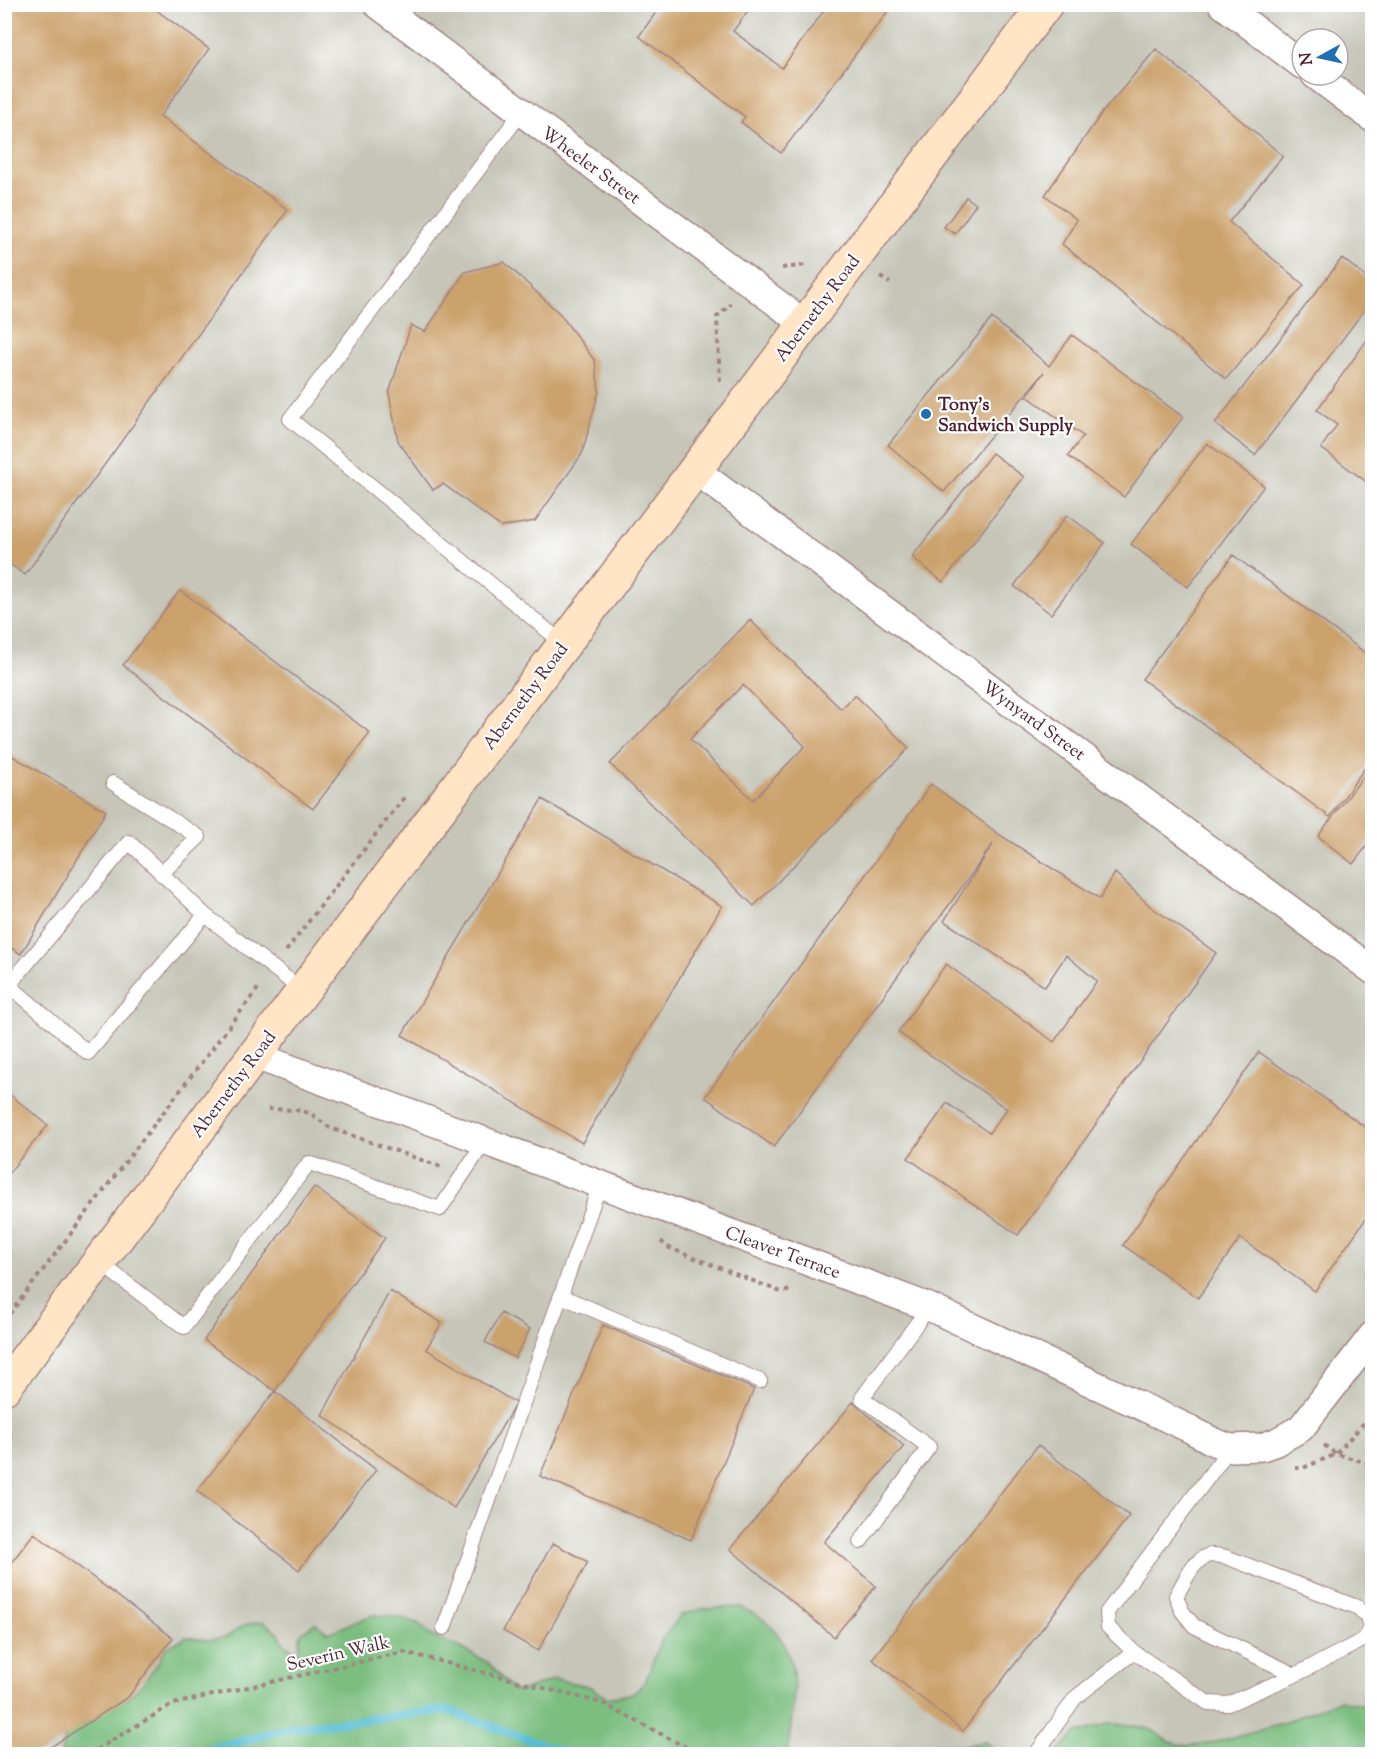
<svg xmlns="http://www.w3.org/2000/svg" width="1377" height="1759" font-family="'Sorts Mill Goudy',serif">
	<rect width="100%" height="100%" fill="#fff"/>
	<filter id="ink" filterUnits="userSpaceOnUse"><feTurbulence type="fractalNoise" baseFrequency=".0167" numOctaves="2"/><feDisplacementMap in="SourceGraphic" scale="12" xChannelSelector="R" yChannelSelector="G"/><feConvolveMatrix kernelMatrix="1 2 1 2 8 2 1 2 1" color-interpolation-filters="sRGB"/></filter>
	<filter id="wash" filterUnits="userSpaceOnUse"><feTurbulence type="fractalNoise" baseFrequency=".008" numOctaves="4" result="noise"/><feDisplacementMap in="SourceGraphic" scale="24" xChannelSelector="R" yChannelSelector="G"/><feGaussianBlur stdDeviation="1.35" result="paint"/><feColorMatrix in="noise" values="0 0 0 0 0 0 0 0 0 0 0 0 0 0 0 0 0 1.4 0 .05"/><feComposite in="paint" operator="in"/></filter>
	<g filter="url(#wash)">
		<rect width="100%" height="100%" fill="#f8e8d7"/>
		<path fill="#c6c5b8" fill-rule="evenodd" d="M5,5H1372V1754H5ZM1302,39H1338V75H1302Z"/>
		<path fill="#7bbe80" stroke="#626e56" stroke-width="1.5" d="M740,1607C748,1611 757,1614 764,1620C808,1657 791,1706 788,1754H61L66,1734L101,1706L128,1697L139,1688L158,1663L166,1648L186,1637L207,1640L225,1638L244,1625L263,1622L278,1632L284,1644L298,1653L301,1633L315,1623L328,1633L373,1615L398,1617L419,1624L431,1636L457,1646L487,1662L513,1690L520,1692L555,1679L591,1687L607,1698L631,1694L645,1683L660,1642L681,1615L702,1609Z
			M1339,1700L1372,1707V1754H1057L1075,1734L1108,1724L1130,1725L1152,1730L1170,1742L1186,1746L1216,1742L1289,1721Z
			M985,1742L1002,1754H917L926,1751Z"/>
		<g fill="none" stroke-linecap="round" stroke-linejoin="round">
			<path stroke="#56bed3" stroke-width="9" d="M192,1754L290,1728L447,1710L568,1754"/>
		</g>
		<g id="blocks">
			<path fill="#cba16c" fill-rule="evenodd" d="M4,4H148L209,49L160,116L288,210L25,575L4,560Z
				M662,4H753L733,31L782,68L826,8L822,4H880L888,11L781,153L741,122L745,117L639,36Z
				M1156,49L1283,156L1229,222L1304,285L1226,379L1062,244L1077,220L1045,195L1101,114Z
				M966,197L976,204L955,234L944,227Z
				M1342,258L1372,282V300L1255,455L1215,424Z
				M504,262L560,314L595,361L599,391L582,454L535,521L501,527L443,484L433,490L398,441L389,393L411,325L425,332L465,272Z
				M992,318L1049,366L1072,335L1183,417L1124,497L1068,456L1083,436L1027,396L1044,372L944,492L888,445Z
				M1372,333V486L1321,448L1337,425L1317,410Z
				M1207,443L1264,486L1188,587L1131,544Z
				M992,453L1024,477L943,582L912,557Z
				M1067,515L1105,543L1051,614L1014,586Z
				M1233,555L1372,658V758L1330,817L1142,679Z
				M180,590L370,733L313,809L123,665Z
				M750,620L841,709L855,695L909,748L754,906L610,764ZM743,685L805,746L753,800L690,739Z
				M4,751L106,811L21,954L4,944Z
				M1372,765V839L1353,864L1318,836Z
				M931,784L1000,835L1100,899L1115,873L1150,906L1216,953L1018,1235L908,1158L947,1103L989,1133L1007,1109L898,1032L946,964L1054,1042L1097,981L1066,955L1045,987L944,921L993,844L774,1147L705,1097Z
				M542,799L722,906L582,1143L402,1035Z
				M1259,1052L1372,1132V1210L1315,1291L1240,1238L1198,1298L1123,1245Z
				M4,1090L48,1125L4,1179Z
				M314,1187L385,1238L275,1391L204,1340Z
				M390,1291L442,1323L426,1349L516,1403L454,1508L322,1415Z
				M501,1313L530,1329L515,1358L485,1342Z
				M603,1325L754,1389L691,1540L540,1476Z
				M275,1391L376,1470L299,1570L197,1491Z
				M853,1402L904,1446L824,1542L876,1586L834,1637L730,1549Z
				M1038,1445L1129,1516L963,1731L872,1659Z
				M34,1533L173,1638L128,1697L40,1754H4V1572Z
				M553,1543L588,1562L538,1651L503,1631Z"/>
		</g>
	</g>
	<g filter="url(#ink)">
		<use href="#blocks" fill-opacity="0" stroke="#a18481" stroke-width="1.5"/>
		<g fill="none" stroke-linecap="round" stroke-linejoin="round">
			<g stroke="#a18481" stroke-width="16">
				<path id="lane" d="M521,113L290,419L564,644
					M113,783L199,837L161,874
					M205,915L88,1053L9,985L129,842L205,915L303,991
					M99,1262L184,1327L309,1163L440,1209L485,1141
					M561,1296L760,1381
					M1230,1448L1107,1612L1108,1627L1134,1652L1208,1703L1228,1704L1295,1675L1365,1639L1370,1628L1367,1616L1357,1607L1226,1557C1222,1556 1216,1555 1211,1555C1194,1557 1184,1583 1176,1596L1182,1611L1194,1626L1295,1675
					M860,1542L929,1447L862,1398L929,1307
					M444,1628L600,1184
					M1036,1754L1075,1698L1134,1652"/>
			</g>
			<g stroke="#a18481" stroke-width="30">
				<path id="street" d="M377,4L805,324
					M1222,4L1302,65
					M1315,75L1372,118
					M695,470L1372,970
					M253,1058L267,1060L929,1307L1190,1429L1214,1442L1230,1448L1262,1447L1276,1442L1301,1428L1372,1336"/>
			</g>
			<g stroke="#a18481" stroke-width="36">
				<path id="secondary" d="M4,1388L1046,4"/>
			</g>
			<path stroke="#a18481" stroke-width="4" stroke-dasharray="4.5 4.5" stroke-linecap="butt" d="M782,268L807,265
				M880,277L890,283
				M720,381L717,317L731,304
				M286,951L406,795
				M268,1109L296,1110L310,1113L330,1128L442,1167
				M661,1241L667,1247L781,1292L792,1290
				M4,1321L260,986
				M1324,1445L1336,1454L1372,1464
				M1295,1468H1303L1336,1454L1372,1414
				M89,1754L173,1704L404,1652L602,1703L699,1754"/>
			<use href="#lane" stroke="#fff" stroke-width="14"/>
			<use href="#street" stroke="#fff" stroke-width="27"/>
			<use href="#secondary" stroke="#ffe4c6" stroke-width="33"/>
		</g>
	</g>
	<circle fill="#1f6fb2" stroke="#fff" stroke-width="2" cx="926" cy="414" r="6"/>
	<g text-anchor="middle" stroke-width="4.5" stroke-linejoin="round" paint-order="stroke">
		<g font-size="18" fill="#4a1f2b" stroke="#fff">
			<text transform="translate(591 165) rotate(36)" y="6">Wheeler Street</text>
			<text transform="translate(817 308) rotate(-53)" y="6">Abernethy Road</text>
			<text transform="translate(525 696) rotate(-53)" y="6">Abernethy Road</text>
			<text transform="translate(1034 720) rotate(36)" y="6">Wynyard Street</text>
			<text transform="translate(233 1084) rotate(-53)" y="6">Abernethy Road</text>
			<text transform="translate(783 1252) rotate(20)" y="6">Cleaver Terrace</text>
			<text transform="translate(338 1653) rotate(-13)" y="6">Severin Walk</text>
		</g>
		<g font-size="18" font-weight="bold" fill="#4a1f2b" stroke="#fff" text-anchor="start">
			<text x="938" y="410">Tony's<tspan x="938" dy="21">Sandwich Supply</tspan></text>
		</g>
	</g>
	<rect width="1377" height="1759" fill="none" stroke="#fff" stroke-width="24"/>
	<g transform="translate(1320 57) rotate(262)"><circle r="28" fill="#ffffff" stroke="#b7a5aa" stroke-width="1.5"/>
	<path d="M0-4.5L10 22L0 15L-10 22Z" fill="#1f6fb2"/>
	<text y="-9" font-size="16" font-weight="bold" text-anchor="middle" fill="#4a1f2b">N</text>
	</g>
</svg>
